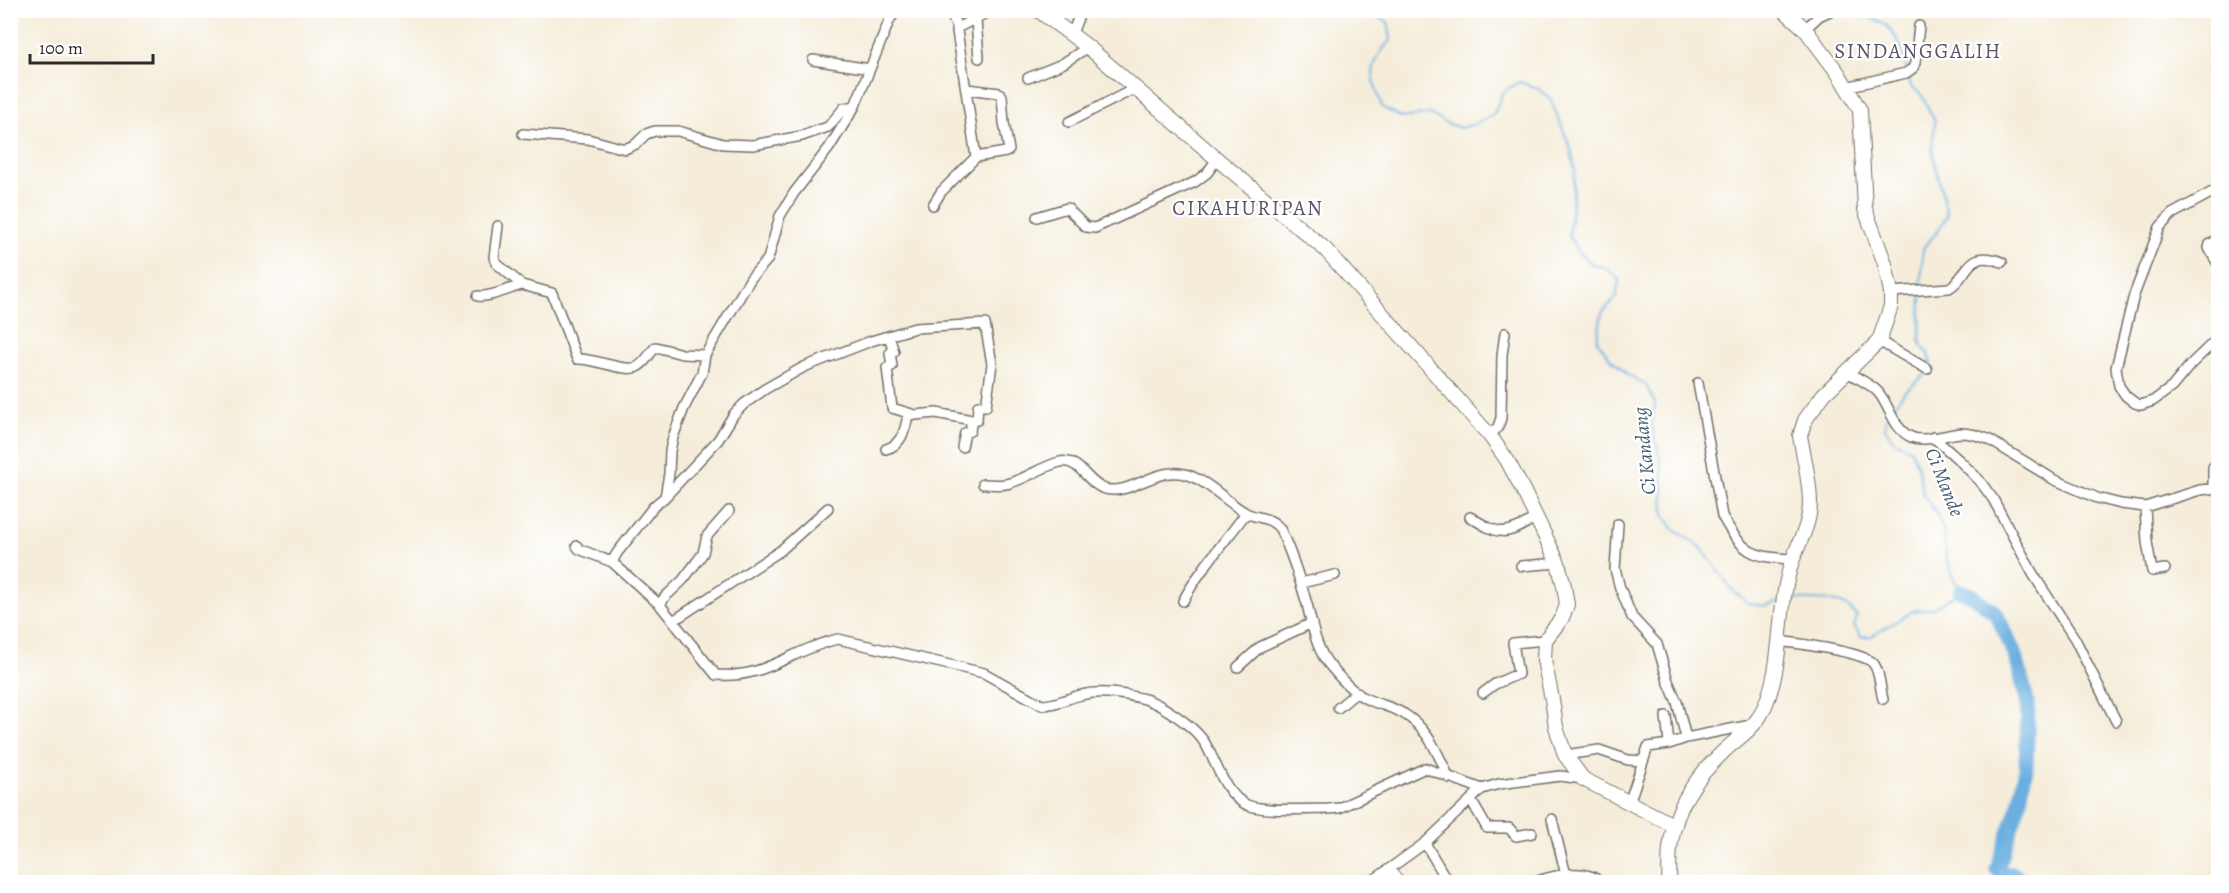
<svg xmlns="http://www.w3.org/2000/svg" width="2229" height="893" font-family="Alegreya,serif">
	<rect width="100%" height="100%" fill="#fff"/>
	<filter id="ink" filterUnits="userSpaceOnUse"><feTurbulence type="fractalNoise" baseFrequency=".0167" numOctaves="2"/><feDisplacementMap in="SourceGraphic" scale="12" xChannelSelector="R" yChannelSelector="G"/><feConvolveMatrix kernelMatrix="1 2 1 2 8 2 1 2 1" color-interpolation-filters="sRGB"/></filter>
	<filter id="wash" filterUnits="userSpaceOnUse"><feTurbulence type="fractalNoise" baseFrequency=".008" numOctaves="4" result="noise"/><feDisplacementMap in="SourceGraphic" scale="24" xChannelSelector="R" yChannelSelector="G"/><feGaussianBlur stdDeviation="1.35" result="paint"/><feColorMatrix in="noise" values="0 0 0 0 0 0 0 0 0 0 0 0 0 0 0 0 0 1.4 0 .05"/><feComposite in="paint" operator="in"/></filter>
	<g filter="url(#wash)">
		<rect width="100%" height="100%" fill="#f5edda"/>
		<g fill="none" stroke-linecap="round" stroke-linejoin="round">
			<path stroke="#6bafe0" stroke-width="2" d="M1363,10L1388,22L1391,40C1366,66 1372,76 1382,107L1402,118L1430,114L1446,123L1461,128L1475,124L1494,114L1503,92L1519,82L1537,88L1550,98L1571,149L1575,170L1569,237L1579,252L1592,264L1606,268L1619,280L1616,297L1602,313L1597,340L1609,357L1627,374L1646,385L1655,403L1652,426L1662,465L1664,515L1674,530L1700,546L1733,591L1749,604L1764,606L1778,602
				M1858,10C1865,17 1871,17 1879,21C1897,30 1902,50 1906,68
				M1908,74L1911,87L1920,92L1935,122L1932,149L1947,215L1938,231L1923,248L1921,287
				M1891,409L1905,391L1932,369L1929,354L1922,347L1920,339L1921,292
				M1789,599L1833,601L1848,607L1857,617L1854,626L1861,637L1872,636L1913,611L1934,608L1961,591L1954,579L1946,555L1944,533L1936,512L1923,495L1918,467L1911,450L1892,439L1885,428L1886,419L1888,414"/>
			<path stroke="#6bafe0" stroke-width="15" d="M1961,591L1971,595L1996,613L2016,657L2028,704L2026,768L2019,804L1997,869L2002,874H2013L2027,882"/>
		</g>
	</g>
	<g filter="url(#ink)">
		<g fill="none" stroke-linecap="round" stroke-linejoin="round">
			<g stroke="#726f68" stroke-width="12">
				<path id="street" d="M950,10L957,28
					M976,20L979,58
					M1805,29L1819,16L1832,10
					M1072,34L1081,10
					M813,60L870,69
					M1028,78L1062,64L1088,47
					M1846,87L1906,73L1913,68L1915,63L1919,26
					M967,89L999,93L1002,96L1004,123L1009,150L1006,152L976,157L957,31V28L992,10
					M1069,122L1136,88
					M523,134L588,139L625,149L636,144L646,134L655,131H678L723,144L753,145L802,136L819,130L828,127L844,108L855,106
					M2218,189L2172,214L2160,227L2134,295L2116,368L2119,386L2126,396L2135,403L2141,405L2153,401L2172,387L2191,364L2218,338
					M933,205L941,192L976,157
					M1037,217L1067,208L1086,227L1095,228L1195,182L1207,173L1217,159
					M498,226L494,257L496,263L522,285L552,293L577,359C595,358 625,373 637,367C646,363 649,353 656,347L682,354L705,355
					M2218,240L2210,244L2209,248L2218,264
					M1891,292L1949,288C1970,276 1965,248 2002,262
					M478,296C488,298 511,288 522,285
					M889,336L894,352L890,353L892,366L887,368L892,408L915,415L936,413L972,420
					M1879,341L1927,369
					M1847,372C1857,378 1871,384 1878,392C1890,406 1893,429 1911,437C1925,443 1946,434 1961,433C1971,433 1980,436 1988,439L2053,479L2097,498L2121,504L2145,507L2200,490L2218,488
					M1698,383L1722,516C1743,553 1751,557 1793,559
					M1490,436L1498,427L1501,418L1502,355L1505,333
					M1933,437L1960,461L1979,480L1993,499L2033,574L2075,639L2116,721
					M886,449C902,445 906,428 908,414
					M983,484C992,484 1001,486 1010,483C1027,478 1043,466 1060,462C1080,458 1088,485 1105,489C1130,496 1157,466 1185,474C1209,481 1225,501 1246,513C1258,519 1274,517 1281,531C1292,554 1300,580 1307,604C1312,625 1316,650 1331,667C1340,678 1356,695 1369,700C1383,706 1398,708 1410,718C1430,733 1439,756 1449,778
					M2213,488V467L2218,462
					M665,497L718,440L734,414L744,404L765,389L804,367L871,341L915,328L985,324L992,364L986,406H978L977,420H972L970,431L965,433L962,447
					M2145,507L2147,542L2152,571L2165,569
					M1470,517C1500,535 1504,537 1535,518
					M1618,524L1615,569L1620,588L1632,617L1657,644L1668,681L1677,702L1686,738L1751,725
					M577,546L579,549L612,562L617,553L654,506L665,497L669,474L670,451L673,437L684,408L702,373L705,355L751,278L768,259L780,216L794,193L829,148L855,106L890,19L897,10
					M612,562L660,605L716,675C767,679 792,649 838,639L984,673L1042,705C1057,705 1067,698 1081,695C1099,690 1127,694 1145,699C1163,705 1197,728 1206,745C1217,764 1225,795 1247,805C1264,812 1309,809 1329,809L1339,808L1425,768L1482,789L1499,784L1560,776L1583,779
					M1521,566L1558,563
					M1301,583L1335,575
					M1183,601C1200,569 1225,542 1246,513
					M660,605L664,598L683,580L699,559L703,553L707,536L729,511
					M673,621L780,551L828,508
					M1778,641C1796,643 1863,652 1873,663C1880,671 1880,689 1883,699
					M1238,667L1260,647L1312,623
					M1483,693L1495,684L1518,674L1513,643L1545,640
					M1338,708L1357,692
					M1666,716L1669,744
					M1565,755L1599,750L1628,760L1643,761
					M1471,800L1487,828H1509L1516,836L1532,833
					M1629,803L1648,747L1669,744L1686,738
					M1552,819L1566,875
					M1425,843L1448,882
					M1390,870L1400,882
					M1371,882L1425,843L1482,789
					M1535,882C1554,875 1577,869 1595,878V882"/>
			</g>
			<g stroke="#726f68" stroke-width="16">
				<path id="secondary" d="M1038,10L1088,47L1217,159L1325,249L1490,436L1507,460L1523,490L1558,563L1564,586L1567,605L1562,618L1545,640L1544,660L1552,699L1556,727L1565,755L1583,779L1673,825
					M1669,882C1670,869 1668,855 1671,842C1676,806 1696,777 1722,753C1734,741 1753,729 1761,714C1786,667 1775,608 1793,559C1800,540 1810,524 1810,503C1810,481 1804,458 1800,436L1805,420L1824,394L1879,341L1891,306V292L1885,264L1865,209L1860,110L1838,73L1805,29L1784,10"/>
			</g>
			<use href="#street" stroke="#fff" stroke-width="9"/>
			<use href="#secondary" stroke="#fff" stroke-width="14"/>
		</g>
	</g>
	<g text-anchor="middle" stroke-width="4.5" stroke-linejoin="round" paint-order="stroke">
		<g font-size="20" font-style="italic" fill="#456073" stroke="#fff">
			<text transform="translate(1644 451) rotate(-96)" y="7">Ci Kandang</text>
			<text transform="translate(1945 482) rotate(68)" y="7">Ci Mande</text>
		</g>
		<g font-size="21" letter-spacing="1.5" fill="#5b5468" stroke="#fff">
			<text x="1918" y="58">SINDANGGALIH</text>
			<text x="1248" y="215">CIKAHURIPAN</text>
		</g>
	</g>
	<rect width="2229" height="893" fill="none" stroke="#fff" stroke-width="36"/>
	<path d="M30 54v9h123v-9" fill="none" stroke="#2b2b2b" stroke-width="3"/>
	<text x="39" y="54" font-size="18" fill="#2b2b2b" stroke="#ffffff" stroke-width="4.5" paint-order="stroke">100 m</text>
</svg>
